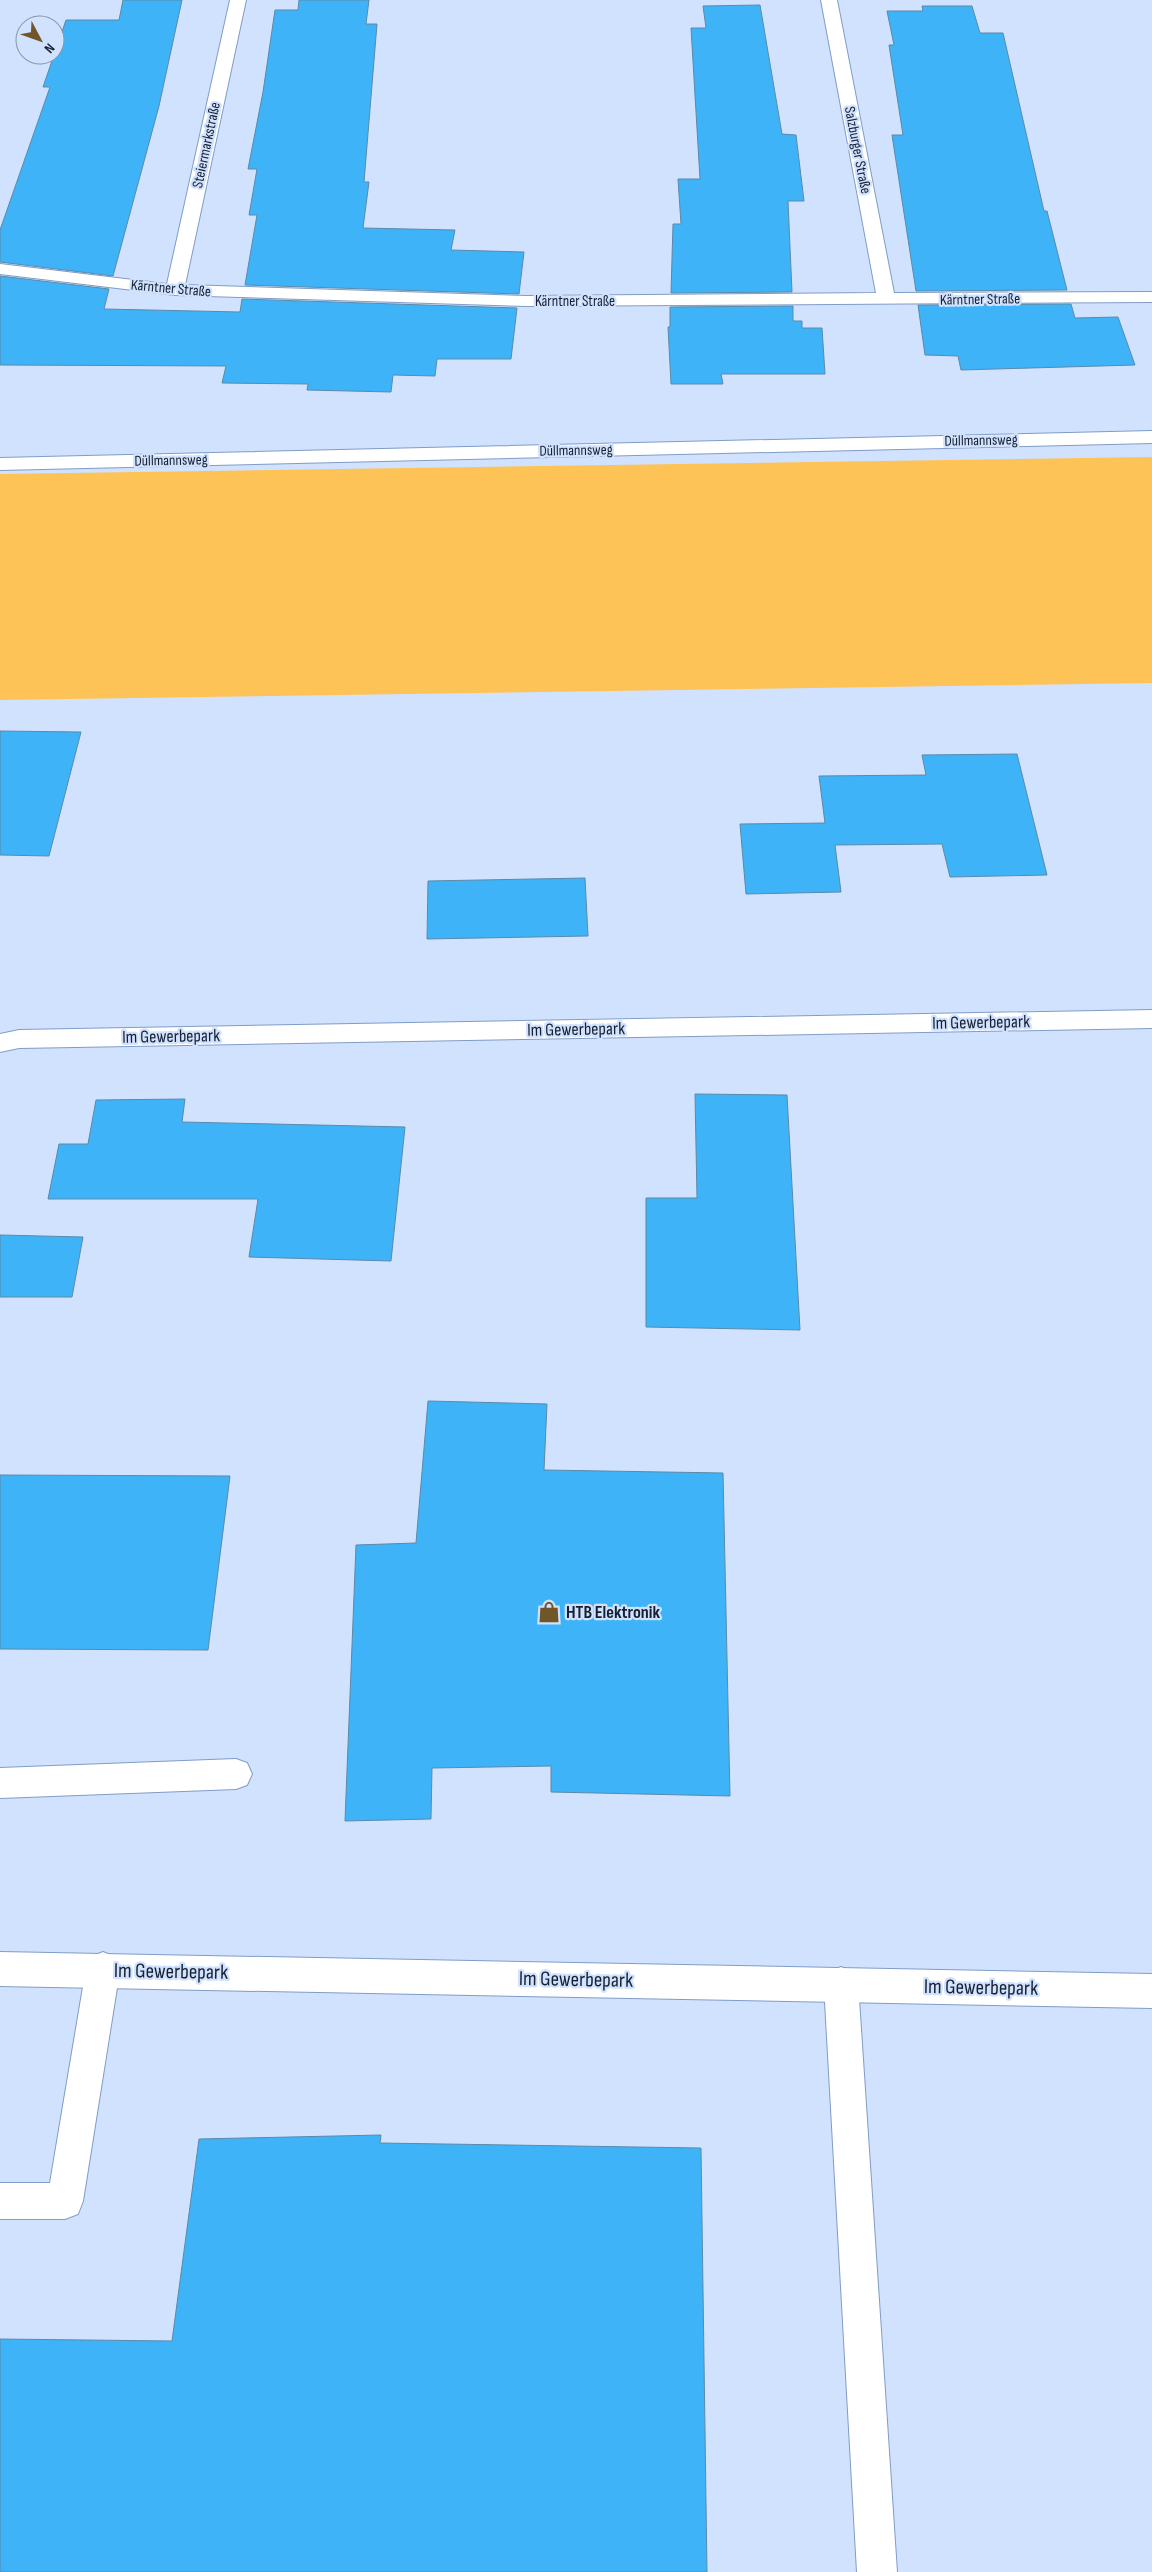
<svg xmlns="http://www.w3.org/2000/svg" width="1152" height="2572" font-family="'Sofia Sans Condensed',sans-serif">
	<rect width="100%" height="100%" fill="#d1e2fe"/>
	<path fill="#fec357" d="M1152,457V683L0,700V474Z"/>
	<path fill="#3eb3f8" stroke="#5b8aa9" d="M123,0H182L159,106L113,276L0,262V230L50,87H43L66,20H119Z
		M299,0H369L366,24H377L364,182H369L363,228L455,230L451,250L524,252L519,294L245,285L257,215H249L257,169H248L263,92L275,10H298Z
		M760,5L782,134L796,135L804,201H788L792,292L671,293L673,224H681L678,179H700L691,28H706L703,6Z
		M922,6H972L980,33H1003L1044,211H1047L1067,290L916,291L892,135H903L889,45H894L887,11H923Z
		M0,276L109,289L104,309L240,312L242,299L517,308L511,359H437L435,376L393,375L391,392L307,390L308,384L222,383L226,366L0,365Z
		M1071,304L1075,318L1118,317L1135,365L961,370L958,356L925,355L918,305Z
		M793,306V321H802V328H822L825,374H721L723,384H671L668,327H670V307Z
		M0,731L81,732L49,856L0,855Z
		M1017,754L1047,875L950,877L942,844L835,845L841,892L746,894L740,824L825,823L819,776L926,775L922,755Z
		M585,878L588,936L427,939L428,881Z
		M695,1094L787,1095L800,1330L646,1327V1198H697Z
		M185,1099L182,1122L405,1127L391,1261L249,1257L258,1199H48L59,1144H88L96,1100Z
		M0,1235L83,1237L72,1297H0Z
		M428,1401L547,1404L544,1470L723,1473L730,1796L551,1792V1766L432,1768L431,1819L345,1821L356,1545L416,1543Z
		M0,1475L230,1476L208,1650L0,1649Z
		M381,2135L380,2143L701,2148L707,2572H0V2339L172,2341L199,2139Z"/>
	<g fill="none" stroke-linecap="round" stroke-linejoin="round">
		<g stroke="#819cc6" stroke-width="2">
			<path id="lane" d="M1152,431V443L0,470V458Z
				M236,1759L247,1763L252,1774L247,1785L236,1789L0,1798V1768Z
				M103,1952L115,1957L120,1969L83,2201L78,2214L65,2219H0V2183H50L86,1969L91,1957Z
				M841,1967L853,1972L858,1984L897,2572H857L824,1984L829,1972Z"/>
		</g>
		<g stroke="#819cc6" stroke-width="2">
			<path id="street" d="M230,0H246L185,285L526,296L876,293L821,0H837L894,293L1152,292V302L526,306L175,295L0,274V264L167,284Z
				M1152,1010V1028L19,1048L0,1052V1034L19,1030Z
				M0,1952L1152,1974V2008L0,1986Z"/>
		</g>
		<use href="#lane" fill="#fff" fill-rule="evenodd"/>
		<use href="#street" fill="#fff" fill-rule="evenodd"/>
	</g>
	<defs>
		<g id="shop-bare" transform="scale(1.725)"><path d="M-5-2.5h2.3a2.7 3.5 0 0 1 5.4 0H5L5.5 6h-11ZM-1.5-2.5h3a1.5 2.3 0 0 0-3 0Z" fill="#705628" stroke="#d1e2fe" stroke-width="2.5" paint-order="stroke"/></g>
	</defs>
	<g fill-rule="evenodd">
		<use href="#shop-bare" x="549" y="1612"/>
	</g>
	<g text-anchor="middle" stroke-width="4.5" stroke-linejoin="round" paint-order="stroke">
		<g font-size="15" fill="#162031" stroke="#d1e2fe">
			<text transform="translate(206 145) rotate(-78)" y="5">Steiermarkstraße</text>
			<text transform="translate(858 150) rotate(79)" y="5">Salzburger Straße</text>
			<text transform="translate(171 288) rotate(5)" y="5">Kärntner Straße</text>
			<text transform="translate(980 299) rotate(-1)" y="5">Kärntner Straße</text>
			<text x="575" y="306">Kärntner Straße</text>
			<text transform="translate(981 440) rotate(-1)" y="5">Düllmannsweg</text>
			<text transform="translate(576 450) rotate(-1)" y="5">Düllmannsweg</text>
			<text transform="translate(171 460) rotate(-1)" y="5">Düllmannsweg</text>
		</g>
		<g font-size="18" fill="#162031" stroke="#d1e2fe">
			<text transform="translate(981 1022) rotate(-1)" y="6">Im Gewerbepark</text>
			<text transform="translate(576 1029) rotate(-1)" y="6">Im Gewerbepark</text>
			<text transform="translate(171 1036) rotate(-1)" y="6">Im Gewerbepark</text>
		</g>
		<g font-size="18" font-weight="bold" fill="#162031" stroke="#d1e2fe" text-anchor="start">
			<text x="566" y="1618">HTB Elektronik</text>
		</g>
		<g font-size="21" fill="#162031" stroke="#d1e2fe">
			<text transform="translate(171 1971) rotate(1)" y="7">Im Gewerbepark</text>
			<text transform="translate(576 1979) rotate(1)" y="7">Im Gewerbepark</text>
			<text transform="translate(981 1987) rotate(1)" y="7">Im Gewerbepark</text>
		</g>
	</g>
	<g transform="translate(40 40) rotate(131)"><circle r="24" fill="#d1e2fe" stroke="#8694ac"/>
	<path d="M0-4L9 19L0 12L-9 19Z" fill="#705628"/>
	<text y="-8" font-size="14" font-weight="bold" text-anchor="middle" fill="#162031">N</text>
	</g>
</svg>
